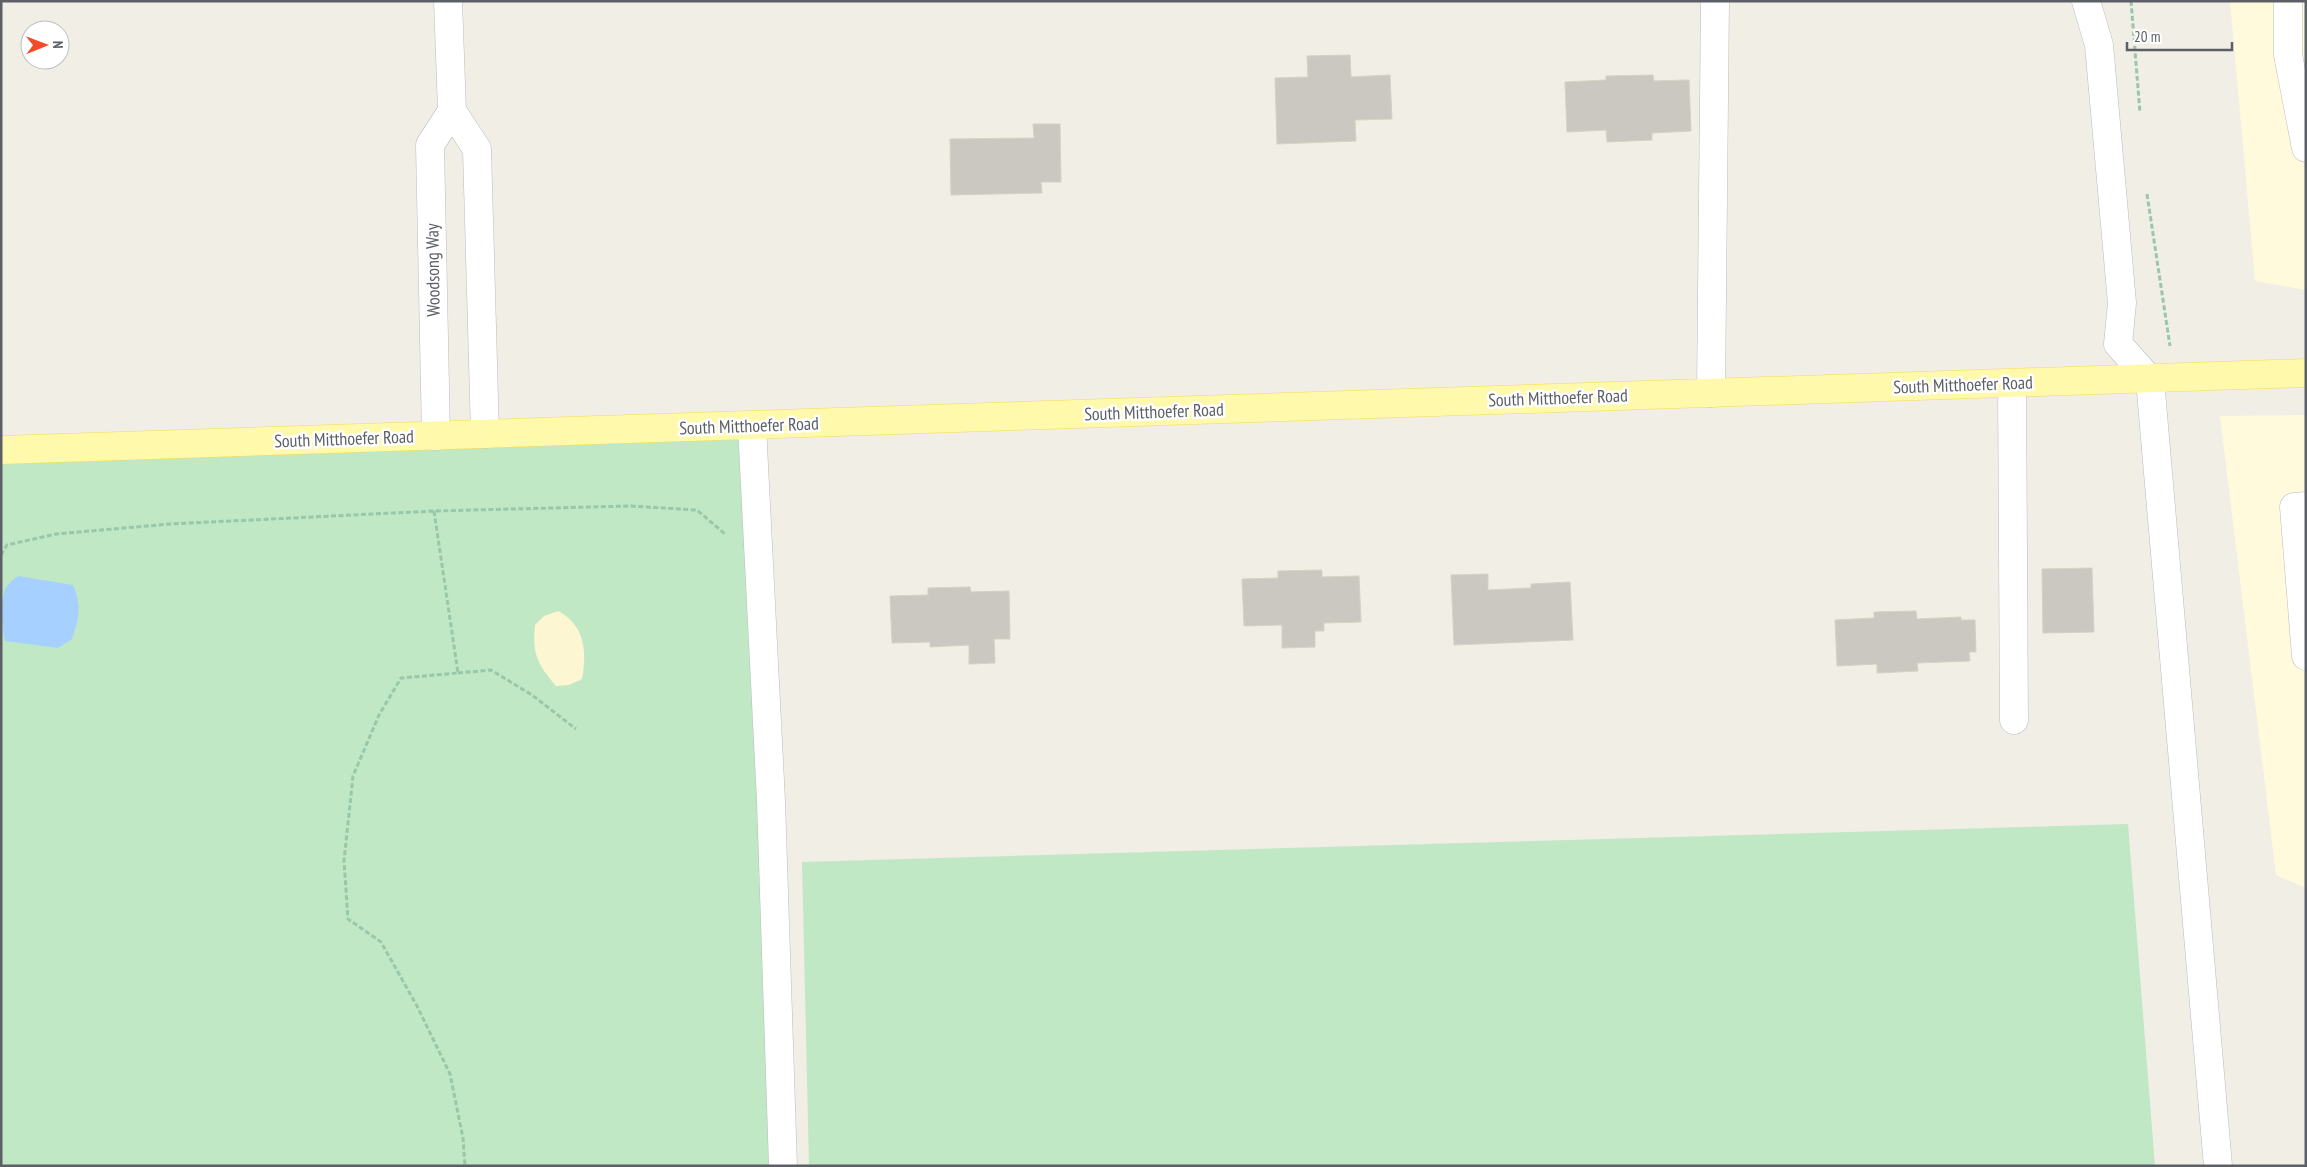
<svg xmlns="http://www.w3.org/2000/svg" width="2307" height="1167" font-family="'PT Sans Narrow',sans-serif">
	<rect width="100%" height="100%" fill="#f0eee5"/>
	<path fill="#fffadb" d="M2230,1H2306V290L2255,281Z
		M2306,415V888L2276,875L2220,416Z"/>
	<path fill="#c0e8c4" d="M752,426L789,1166H1V450Z
		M2128,824L2155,1166H809L802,862Z"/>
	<path fill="#fcf6d3" d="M558,611C585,625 587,652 582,679L569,685L556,686C537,664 532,653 535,625L544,616Z"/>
	<path fill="#a6d0ff" d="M18,576L73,585C82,606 79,618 72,639L58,648L5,641C2,627 0,600 6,587C9,583 14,579 18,576Z"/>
	<path fill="#cbc8c2" stroke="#d5d1c3" d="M1350,55L1351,77L1390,75L1392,119L1355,120L1356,141L1277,144L1275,78L1308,77L1307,56Z
		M1653,75L1654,81L1689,80L1691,131L1652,133V140L1607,142L1606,130L1567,132L1565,82L1606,80V76Z
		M1033,124H1060L1061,182H1041L1042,193L951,195L950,139L1034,138Z
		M2092,568L2094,632L2043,633L2042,569Z
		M1322,570V577L1359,576L1361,622L1324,623V631H1315V647L1282,648V625L1244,626L1242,579L1278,578V571Z
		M1488,574V590L1531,588V584L1570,582L1573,640L1454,645L1451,575Z
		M970,587L971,592L1009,591L1010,639H994L995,663L969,664V645L930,647V642L892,643L890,596L928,595V588Z
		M1916,611L1917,619L1961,617V620H1975L1976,652H1969L1970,661L1917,663L1918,671L1877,673V664L1837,666L1835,620L1874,618V612Z"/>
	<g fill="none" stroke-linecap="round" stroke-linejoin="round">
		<g stroke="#b9bcc1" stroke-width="29">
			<path id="minor" d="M448,1L452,111L477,149L485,434
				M2086,1L2099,45L2122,303L2118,344L2150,380L2218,1166
				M2288,1V55L2306,148
				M2012,384L2014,720
				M1711,393L1715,1
				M752,426L771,801L783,1166
				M436,436L430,145L452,111
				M2306,506L2294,507L2306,656"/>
		</g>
		<g stroke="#f8da55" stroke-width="29">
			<path id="major" d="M1,450L2306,373"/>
		</g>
		<path stroke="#98c7aa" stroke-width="3" stroke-dasharray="5 2.5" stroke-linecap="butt" d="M2131,1L2140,113
			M2147,194L2170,346
			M434,511L458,673L401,678L379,715L353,776L344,861L348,919L381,942L417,1006L450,1074L463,1138L465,1166
			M1,555L7,545L56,534L170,524L434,511L629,506L697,510L725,534
			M458,673L491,670L532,695L576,729"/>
		<use href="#minor" stroke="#fff" stroke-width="28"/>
		<use href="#major" stroke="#fff9ab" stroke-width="28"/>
	</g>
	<g text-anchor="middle" stroke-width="5" stroke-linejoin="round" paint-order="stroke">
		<g font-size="18" fill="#5c6066" stroke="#fff">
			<text transform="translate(433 270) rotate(-91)" y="6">Woodsong Way</text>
			<text transform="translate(1963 385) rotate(-2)" y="6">South Mitthoefer Road</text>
			<text transform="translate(1558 398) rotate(-2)" y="6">South Mitthoefer Road</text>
			<text transform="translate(1154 412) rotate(-2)" y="6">South Mitthoefer Road</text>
			<text transform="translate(749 426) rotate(-2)" y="6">South Mitthoefer Road</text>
			<text transform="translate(344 439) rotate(-2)" y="6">South Mitthoefer Road</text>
		</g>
	</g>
	<rect width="2307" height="1167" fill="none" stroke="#5c6066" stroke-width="5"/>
	<g transform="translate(45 45) rotate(89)"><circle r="24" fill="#ffffff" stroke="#bebfc2"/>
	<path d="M0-4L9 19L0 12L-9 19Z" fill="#f24b29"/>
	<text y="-8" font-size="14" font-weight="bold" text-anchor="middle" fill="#5c6066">N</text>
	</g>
	<path d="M2127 42v8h105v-8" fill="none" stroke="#5c6066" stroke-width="2.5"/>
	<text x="2134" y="42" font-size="15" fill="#5c6066" stroke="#ffffff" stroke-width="4" paint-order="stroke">20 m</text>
</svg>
